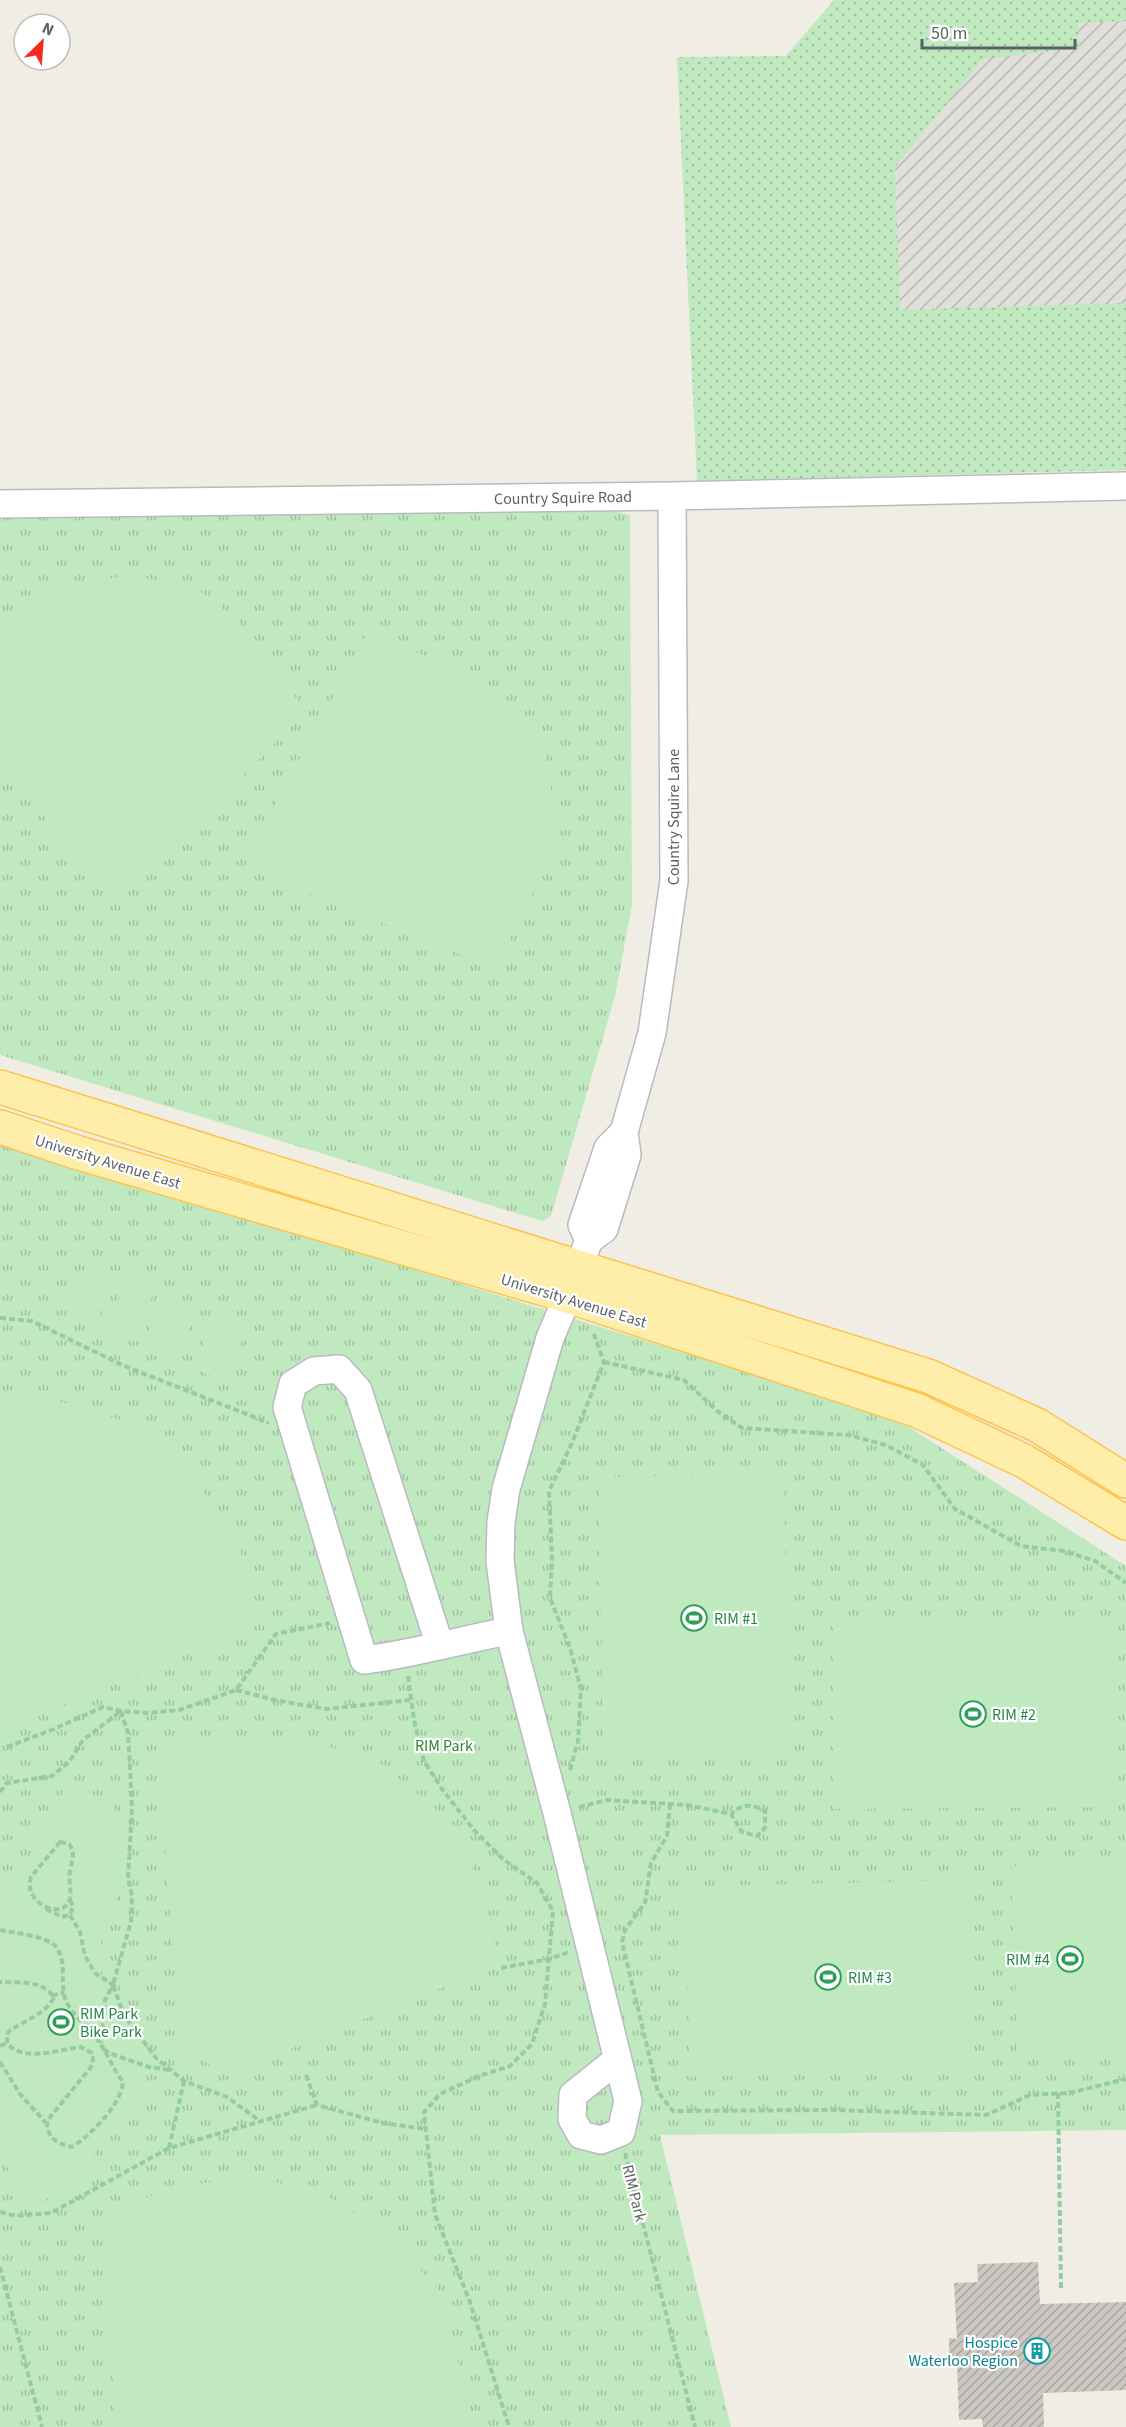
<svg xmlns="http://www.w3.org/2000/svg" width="1126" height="2427" font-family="'Source Sans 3',sans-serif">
	<defs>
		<pattern id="industrial-furrows" width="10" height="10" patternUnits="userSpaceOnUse" patternTransform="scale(1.5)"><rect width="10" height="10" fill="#e1dfd9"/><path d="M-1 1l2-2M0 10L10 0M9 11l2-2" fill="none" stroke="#bab8b4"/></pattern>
		<pattern id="grass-dots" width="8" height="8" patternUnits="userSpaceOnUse" patternTransform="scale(1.5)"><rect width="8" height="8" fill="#c1e9bf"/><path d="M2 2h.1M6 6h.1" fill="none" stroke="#a0c09f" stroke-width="1.8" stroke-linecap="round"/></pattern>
		<pattern id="park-tufts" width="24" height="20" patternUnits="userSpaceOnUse" patternTransform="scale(1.5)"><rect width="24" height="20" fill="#c1e9bf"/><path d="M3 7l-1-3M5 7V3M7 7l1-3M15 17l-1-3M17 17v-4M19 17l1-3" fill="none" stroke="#a0c09f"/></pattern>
		<pattern id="building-hatch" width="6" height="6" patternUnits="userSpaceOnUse" patternTransform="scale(1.5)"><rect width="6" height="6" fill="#cbc7c1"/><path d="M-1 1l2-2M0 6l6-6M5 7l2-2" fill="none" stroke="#a8a5a1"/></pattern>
	</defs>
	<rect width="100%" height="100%" fill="#f0ede4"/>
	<path fill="url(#industrial-furrows)" d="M1126,11V331L865,336L875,162L967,18Z"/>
	<path fill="url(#grass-dots)" d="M834,0H1126V21L1078,23L1080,48L983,59L895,167L900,310L1126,303V470L697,481L677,57L786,56Z"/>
	<path fill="url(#park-tufts)" d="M597,508L630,515L632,905L615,996L551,1216L542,1221L0,1055V516Z
		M0,1142L818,1394L901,1422L1126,1566V2130L660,2135L731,2427H0Z"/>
	<path fill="#c1e9bf" d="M126,575L194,587L236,619L306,711L200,820L113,888L91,881L0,756V636L51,592Z
		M369,629L467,676L502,696L543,745L555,809L551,859L495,968L249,870L247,856Z
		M87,1263L115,1274L96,1326L67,1315Z
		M127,1277L155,1289L134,1342L106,1331Z
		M164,1293L197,1306L177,1359L142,1346Z
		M217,1312L249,1323L225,1382L193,1368Z
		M0,1398L54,1400L132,1423L193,1474L241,1552L253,1627L0,1731Z
		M784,1474L789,1759H603L599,1477Z
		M833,1621H1114V1807L833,1809Z
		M217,1736L300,1738L378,1761L439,1812L465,1851L484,1897L499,1965L226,2075L180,2047L158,1749Z
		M68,1785L110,1801L125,1829L122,1868L115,1903L101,1932V1988L142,2057L138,2098L103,2141L75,2184L33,2206L9,2172L0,2144V1885L32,1873L40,1832Z
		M1126,1863V2052L1018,2054L1011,1866Z
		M966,1880L971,2068L691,2077L683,1887Z
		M256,2177L325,2195L386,2232L442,2294L463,2385L462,2427H116L102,2212L181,2186Z"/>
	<path fill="url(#building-hatch)" d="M1038,2262L1040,2304L1126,2302V2390L1043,2393L1044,2427H983L982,2419L959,2420L957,2365L949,2364V2338L957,2339L954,2283L978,2282L977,2264Z"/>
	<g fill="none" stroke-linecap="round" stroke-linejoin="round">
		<g stroke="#b7bbbf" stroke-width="30">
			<path id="minor" d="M0,504L672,496L1126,486
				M589,1240L582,1225L608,1148L624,1132
				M440,1646L358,1390L339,1369L314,1371L293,1384L287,1407L364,1660C413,1654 460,1640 509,1631
				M618,2059L573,2095L572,2119L581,2135L601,2140L621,2132L628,2101L557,1813L509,1631L500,1561L501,1522L506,1489L550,1338L568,1296L589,1240L604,1229L627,1155L624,1132L652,1033L674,881L672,496"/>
		</g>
		<g stroke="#fdc450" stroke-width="36">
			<path id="major" d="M0,1087L928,1376L1037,1425L1126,1481
				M0,1127L79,1153L568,1296L916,1410L1024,1461L1126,1523"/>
		</g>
		<path stroke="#97cca3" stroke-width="4" stroke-dasharray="6 3" stroke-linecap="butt" d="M0,1318L32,1321L122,1365L269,1423
			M604,1362L684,1380L716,1410L742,1428L848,1435L886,1445L923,1465L955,1509L1021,1546L1064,1551L1095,1561L1126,1583
			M408,1676L414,1720L424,1761L442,1789L474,1830L504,1860L537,1883L553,1911L545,2004L532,2044L510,2066L479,2076L440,2094L424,2112L435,2214L470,2302L509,2427
			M236,1690L275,1700L326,1709L410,1700
			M7,1747L54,1729L103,1707L121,1711L149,1713L179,1710L236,1690L276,1634L330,1623
			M570,1770L578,1741L581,1689L570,1648L550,1598L552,1560L549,1491L572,1443L604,1362L593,1332
			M0,1792L7,1783L52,1776L69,1762L83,1740L121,1711L128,1733L130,1767L132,1808L128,1878L132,1896L131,1921L113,1985L124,2015L156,2058L184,2081L227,2097L260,2121
			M670,1804L667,1836L651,1863L645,1903L625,1930L622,1942L658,2092L673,2111L835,2110L986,2115L1030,2095L1069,2093L1126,2079
			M579,1807L607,1800L687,1805L731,1814L742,1832L757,1836L765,1828V1811C751,1804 744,1803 731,1814
			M60,1842L69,1844C76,1853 72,1860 70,1871C68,1880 72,1891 70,1899C64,1922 22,1903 31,1877Z
			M70,1900L73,1906L70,1915
			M46,1909L62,1917L70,1915
			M70,1915L80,1932L85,1956L95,1973L113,1985L105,2000L101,2043
			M0,1930C14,1933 49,1936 57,1948C67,1963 60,1982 65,1998C72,2017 89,2026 99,2042C108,2055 114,2070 123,2082C121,2105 91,2135 72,2147C57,2144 47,2138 47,2121L91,2067L93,2059L92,2053L81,2047C60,2049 23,2063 7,2043L8,2032C23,2021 44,2015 54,1998C43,1979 19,1983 0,1982
			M501,1968L549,1959L569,1952
			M52,1996L64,1992
			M0,2046L7,2043
			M104,2049L109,2053L149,2067L170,2070
			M0,2062L20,2094L46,2123
			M306,2075L317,2105L383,2123L425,2129
			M1058,2093L1061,2289
			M169,2148L184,2081
			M625,2153L695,2427
			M0,2212L16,2216L51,2213L169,2148L317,2105
			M0,2267L42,2427"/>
		<use href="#minor" stroke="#fff" stroke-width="27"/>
		<use href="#major" stroke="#ffedaa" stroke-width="33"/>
	</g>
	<defs>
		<g id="stadium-ring" transform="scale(1.35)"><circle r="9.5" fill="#fff" stroke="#2e9e5b" stroke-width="1.5"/><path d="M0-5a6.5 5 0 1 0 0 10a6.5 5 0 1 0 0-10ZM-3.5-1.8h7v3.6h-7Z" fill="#2e9e5b"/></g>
		<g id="building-ring" transform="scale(1.35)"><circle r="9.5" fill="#fff" stroke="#0f9aa8" stroke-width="1.5"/><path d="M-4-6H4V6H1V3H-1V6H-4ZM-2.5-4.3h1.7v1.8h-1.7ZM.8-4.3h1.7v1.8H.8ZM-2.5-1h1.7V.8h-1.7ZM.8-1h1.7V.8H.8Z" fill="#0f9aa8"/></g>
	</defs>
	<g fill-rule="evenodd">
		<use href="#stadium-ring" x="694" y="1618"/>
		<use href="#stadium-ring" x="973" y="1714"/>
		<use href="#stadium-ring" x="1070" y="1959"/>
		<use href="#stadium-ring" x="828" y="1977"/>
		<use href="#stadium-ring" x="61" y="2022"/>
		<use href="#building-ring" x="1037" y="2351"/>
	</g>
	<g text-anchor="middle" stroke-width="4.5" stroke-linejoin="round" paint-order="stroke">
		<g font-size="16" fill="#5c6166" stroke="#fff">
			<text transform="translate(563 497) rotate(-1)" y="6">Country Squire Road</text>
			<text transform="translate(673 817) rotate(-90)" y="6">Country Squire Lane</text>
			<text transform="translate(108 1161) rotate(17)" y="6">University Avenue East</text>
			<text transform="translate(574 1300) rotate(17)" y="6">University Avenue East</text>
			<text transform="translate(635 2193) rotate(76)" y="6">RIM Park</text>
		</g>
		<g font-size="16" fill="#27864d" stroke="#fff" text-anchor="start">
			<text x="714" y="1624">RIM #1</text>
			<text x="992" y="1720">RIM #2</text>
			<text x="1050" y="1965" text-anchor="end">RIM #4</text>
			<text x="848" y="1983">RIM #3</text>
			<text x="80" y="2019">RIM Park<tspan x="80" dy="18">Bike Park</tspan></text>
		</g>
		<g font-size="16" fill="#2e842d" stroke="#fff">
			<text x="444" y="1751">RIM Park</text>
		</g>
		<g font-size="16" fill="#0d838f" stroke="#fff" text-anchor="end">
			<text x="1018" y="2348">Hospice<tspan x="1018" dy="18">Waterloo Region</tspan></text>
		</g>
	</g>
	<g transform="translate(42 42) rotate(25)"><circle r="28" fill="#ffffff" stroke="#bec0c2" stroke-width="1.5"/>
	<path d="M0-4.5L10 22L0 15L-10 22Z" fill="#f82923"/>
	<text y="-9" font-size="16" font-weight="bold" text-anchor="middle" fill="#5c6166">N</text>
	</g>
	<path d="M922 39v9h153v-9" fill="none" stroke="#5c6166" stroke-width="3"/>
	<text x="931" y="39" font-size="18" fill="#5c6166" stroke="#ffffff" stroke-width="4.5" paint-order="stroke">50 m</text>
</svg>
